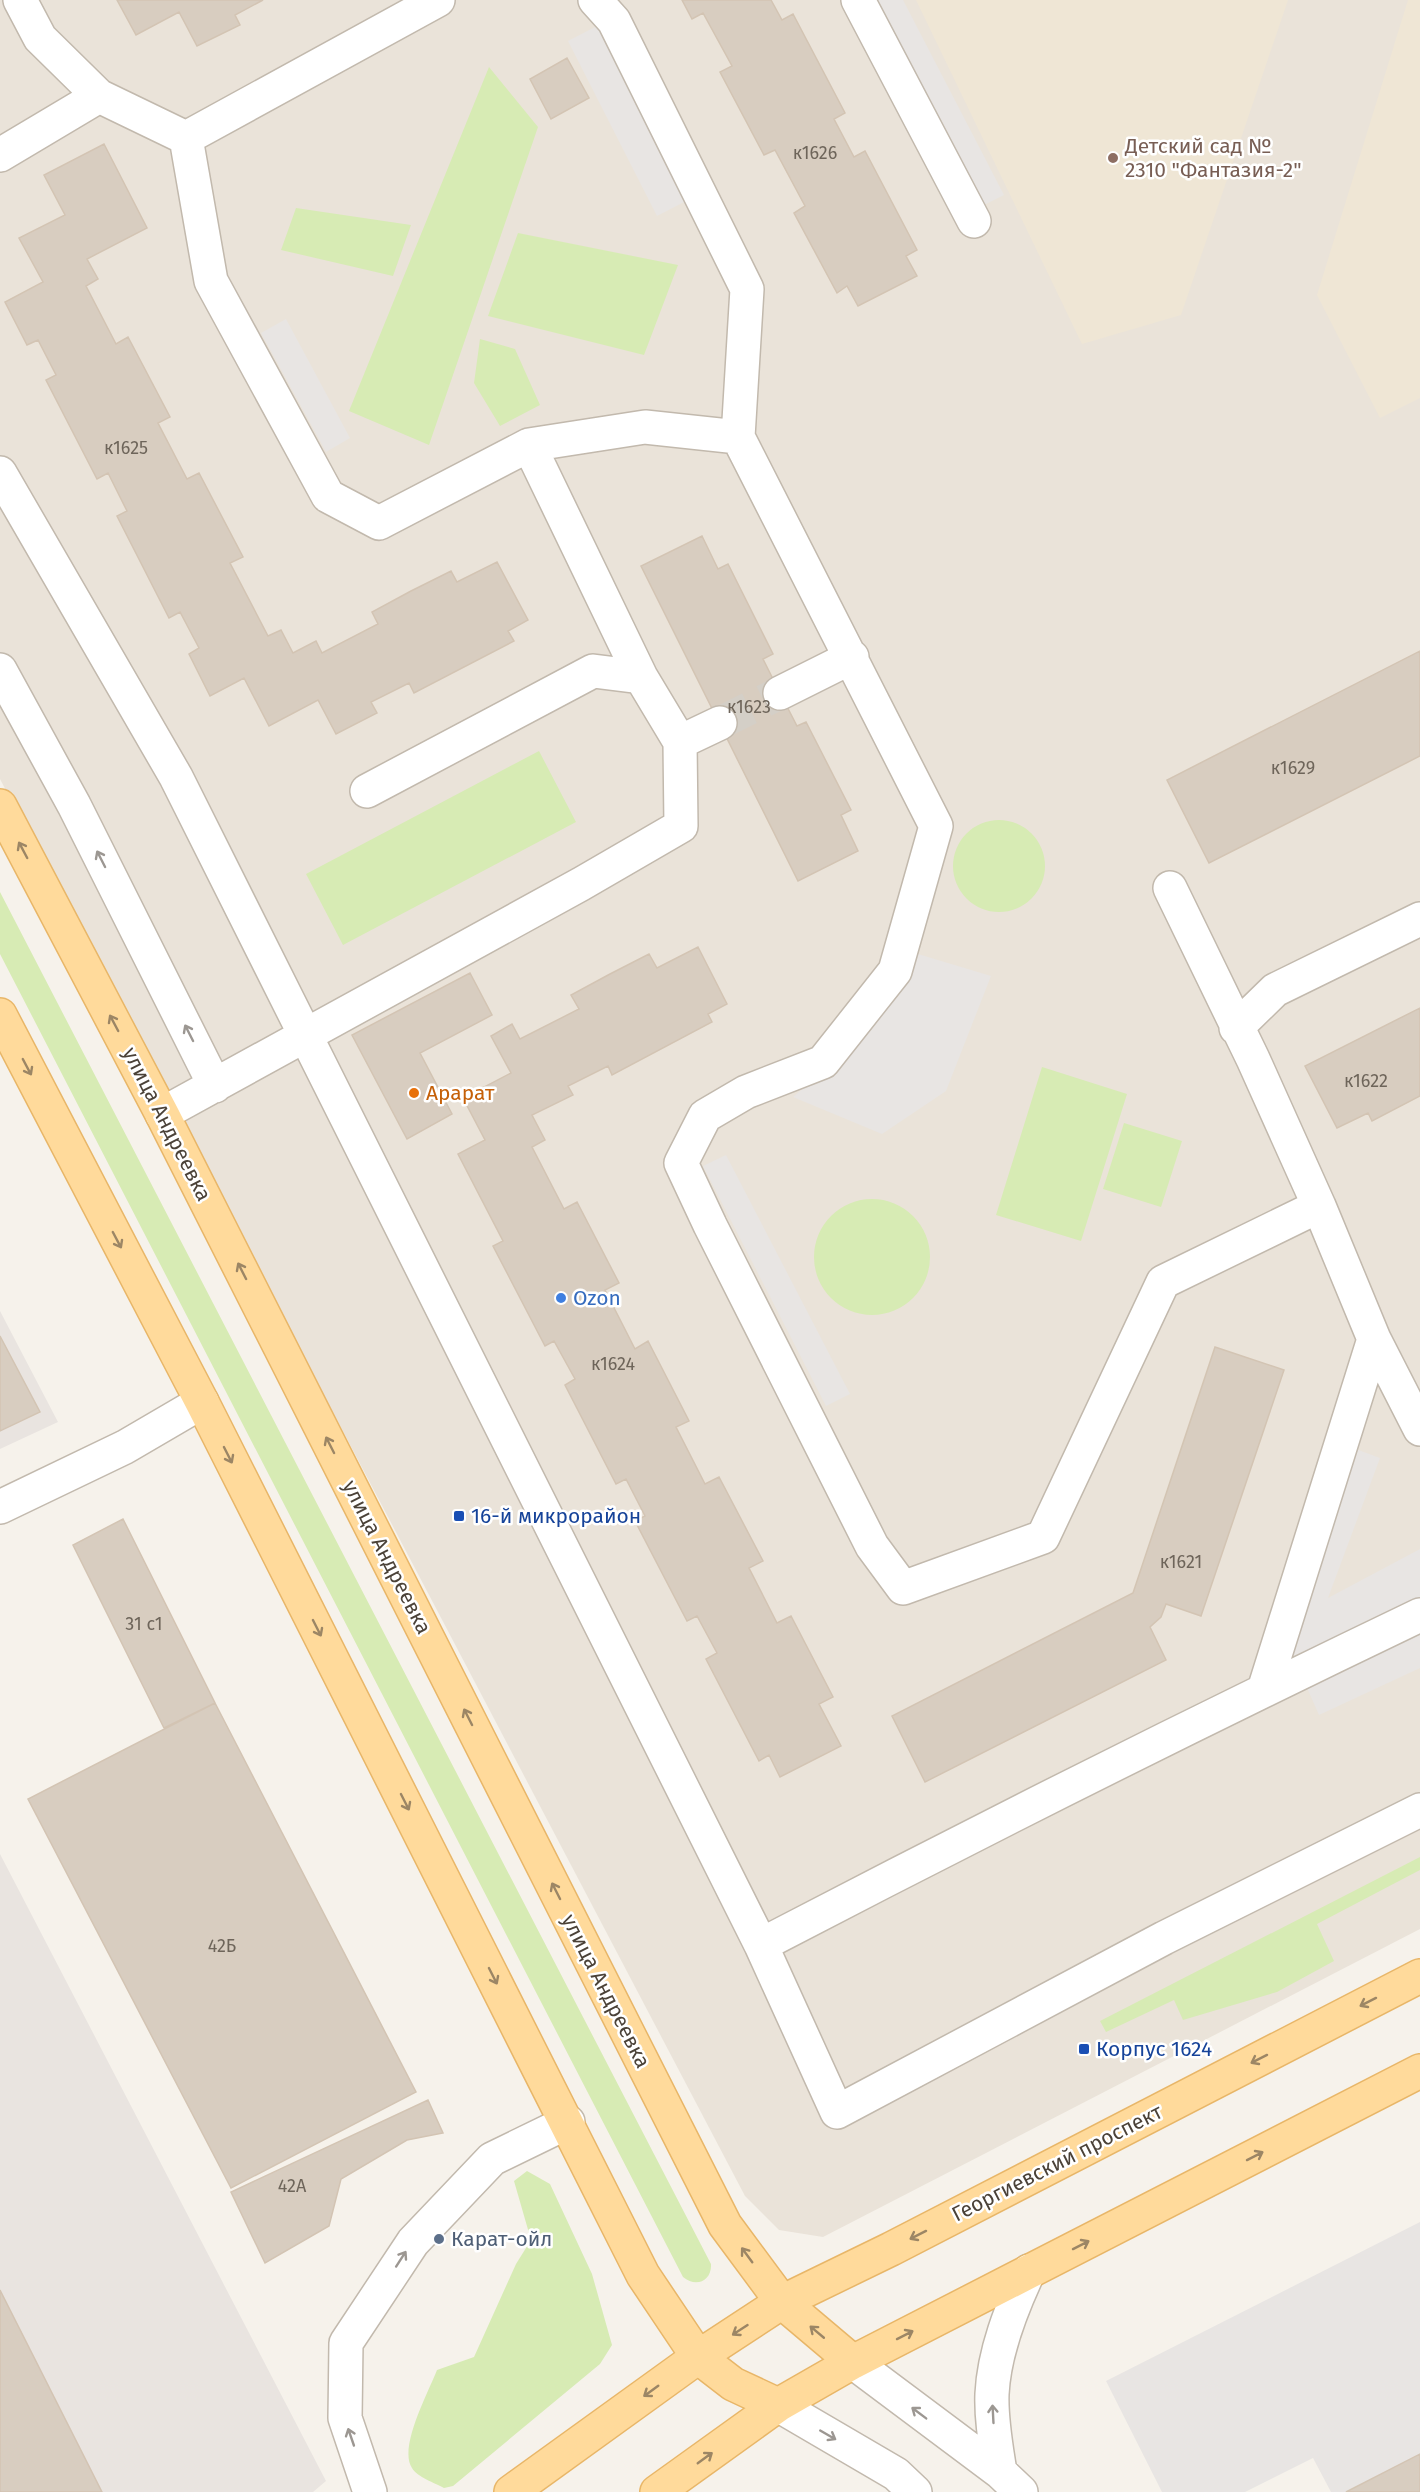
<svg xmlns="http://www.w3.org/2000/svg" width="1420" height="2492" font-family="'Fira Sans',sans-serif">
	<rect width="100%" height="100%" fill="#f6f2eb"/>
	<path fill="#eae3d9" d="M0,0H1420V1929L823,2237L779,2230L745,2196L0,779Z"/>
	<path fill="#e9e4e0" d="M0,1311L58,1422L0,1449Z
		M0,1854L326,2481L313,2492H0Z"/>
	<path fill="#efe6d5" d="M916,0H1288L1181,315L1082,344Z
		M1408,0H1420V398L1380,418L1317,295Z"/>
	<path fill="#d7ebb4" d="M489,67L538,127L429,445L349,411Z
		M296,208L411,225L393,276L281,250Z
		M518,233L678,265L644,355L488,316Z
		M480,339L515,349L540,405L500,426L474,383Z
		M539,751L576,822L343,945L306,874Z
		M953 866a46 46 0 1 1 92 0a46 46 0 1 1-92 0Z
		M0,892L711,2264C712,2281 696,2288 683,2277L0,954Z
		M1042,1067L1127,1094L1081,1241L996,1215Z
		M1124,1123L1182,1141L1161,1207L1103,1189Z
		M814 1257a58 58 0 1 1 116 0a58 58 0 1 1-116 0Z
		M1420,1857V1870L1317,1924L1334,1961L1277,1992L1183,2020L1174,2000L1106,2032L1100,2021Z
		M527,2171L550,2184L592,2274L612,2345L600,2364L453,2486L444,2488C435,2483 417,2477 412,2468C398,2448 429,2391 437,2370L474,2357L516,2264L531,2240L514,2181Z"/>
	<path fill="#e8e5e3" d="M873,0H903L1004,195L980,207Z
		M597,26L686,201L657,216L568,41Z
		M286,319L350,438L326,452L261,333Z
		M918,954L991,976L946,1091L882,1134L793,1097L873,1027Z
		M726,1155L850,1394L826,1406L703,1166Z
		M1353,1448L1380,1458L1328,1598L1420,1549V1668L1319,1715L1286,1640Z
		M1420,2222V2492H1331L1313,2458L1245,2492H1162L1106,2381Z"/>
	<path fill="#d8cdc0" stroke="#d3c4b3" stroke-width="1.5" d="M117,0H263L235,15L240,25L197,46L179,12L136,35Z
		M682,0H771L782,20L793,14L845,113L834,119L854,157L865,151L917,250L906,256L917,276L858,306L847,286L837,293L794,213L805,206L775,150L764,155L720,72L732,66L703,13L692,19Z
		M567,58L589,98L551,119L530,79Z
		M104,144L147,228L87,259L98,279L86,286L116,344L128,337L170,417L158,423L187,479L199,473L243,557L230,563L268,636L281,630L293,653L316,641L322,653L378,624L372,612L411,591L451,571L457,582L497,562L528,620L508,631L514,641L414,693L409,683L371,702L377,713L336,734L318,700L269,726L244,678L210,696L189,654L199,648L180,612L169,618L117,516L127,511L108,473L97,479L46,380L56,375L38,340L27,345L5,302L43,282L19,238L65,215L44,175Z
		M702,536L718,569L728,564L773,654L763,659L780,693L797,726L806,722L851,810L841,815L858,851L798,881L641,566Z
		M1420,651V756L1209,863L1167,780Z
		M698,947L727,1004L708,1014L712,1022L612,1075L608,1066L568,1086L573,1095L532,1115L545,1140L532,1147L564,1209L577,1202L619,1283L605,1290L635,1349L648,1341L689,1421L676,1427L705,1484L719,1477L763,1561L749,1568L777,1623L791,1616L833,1697L819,1704L841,1746L780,1777L769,1755L759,1761L706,1659L717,1653L697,1616L687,1621L635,1521L645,1516L626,1479L616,1484L565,1385L575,1379L554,1341L545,1346L493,1246L503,1241L458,1154L485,1140L463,1098L511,1073L491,1036L512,1024L520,1039L579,1009L571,995L610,974L649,954L657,968Z
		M470,973L492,1015L420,1053L452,1114L407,1139L352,1035Z
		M1420,1008V1096L1372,1121L1368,1113L1337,1128L1305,1066Z
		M0,1336L40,1412L0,1431Z
		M1215,1347L1284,1370L1201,1616L1166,1604L1161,1617L1150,1627L1166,1660L925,1782L892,1716L1133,1593Z
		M123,1519L215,1703L164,1728L73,1545Z
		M215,1703L416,2092L231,2188L28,1799Z
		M428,2100L443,2133L407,2140L341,2179L329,2226L265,2263L231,2192Z
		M0,2290L102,2492H0Z
		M1420,2454V2492H1346Z"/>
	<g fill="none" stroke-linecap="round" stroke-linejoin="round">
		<path stroke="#d4cfc7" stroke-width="33" stroke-dasharray="33 16" stroke-linecap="butt" d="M720,723L780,693"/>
		<g stroke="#c2b9ad" stroke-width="36">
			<path id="minor" d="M20,0L40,38L99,96L186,138L211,281L328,496L379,523L529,445L645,427L738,437
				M595,0L614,21L747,289L738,437L936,826L895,971L823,1062L746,1092L705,1116L681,1163L710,1225L872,1546L903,1588L1043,1537L1163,1282L1319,1206
				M858,0L974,221
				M186,138L438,0
				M0,155L99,96
				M529,445L641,677
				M0,473L176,777L761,1945L837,2112L1164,1938L1420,1810
				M0,670L74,805L215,1086
				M780,693L852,657
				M680,742L720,723
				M1170,888L1253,1059L1319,1206L1374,1339L1420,1429
				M1236,1028L1275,990L1420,919
				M162,1114L581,884L681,826L680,742L641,677L593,671L367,791
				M0,1507L125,1447L202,1402
				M1264,1690L1374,1339
				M761,1945C979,1831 1199,1721 1420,1615
				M853,2362L1000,2472L1021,2492
				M778,2405L896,2474L915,2492
				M1000,2472C996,2446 991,2420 992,2394C994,2352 1011,2309 1029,2271
				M370,2492L345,2418L346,2343L413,2242L492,2159L568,2122"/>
		</g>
		<g stroke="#e8b668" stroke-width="36">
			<path id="major" d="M0,806L162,1114L725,2225L782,2302L853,2362
				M0,1015L202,1402L643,2275L698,2357L733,2384L778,2405
				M511,2492L698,2357L782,2302L891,2249L1420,1976
				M657,2492L778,2405L853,2362L1420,2071"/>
		</g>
		<use href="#minor" stroke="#fff" stroke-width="33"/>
		<use href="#major" stroke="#ffda9b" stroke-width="33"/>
	</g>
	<defs><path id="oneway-shaft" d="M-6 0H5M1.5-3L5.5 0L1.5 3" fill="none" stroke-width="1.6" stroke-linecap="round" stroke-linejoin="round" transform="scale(1.5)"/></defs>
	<g stroke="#9c8665">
		<use href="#oneway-shaft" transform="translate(23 850) rotate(-118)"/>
		<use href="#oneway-shaft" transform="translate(114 1023) rotate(-118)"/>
		<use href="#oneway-shaft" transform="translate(27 1067) rotate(62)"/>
		<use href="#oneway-shaft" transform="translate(117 1240) rotate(62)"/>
		<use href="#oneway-shaft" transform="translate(242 1271) rotate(-117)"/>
		<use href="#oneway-shaft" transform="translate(330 1445) rotate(-117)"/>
		<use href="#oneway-shaft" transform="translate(228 1455) rotate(63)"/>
		<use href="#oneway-shaft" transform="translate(317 1628) rotate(63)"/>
		<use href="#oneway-shaft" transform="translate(468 1717) rotate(-117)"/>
		<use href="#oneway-shaft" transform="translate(405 1802) rotate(63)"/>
		<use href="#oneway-shaft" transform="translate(556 1891) rotate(-117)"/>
		<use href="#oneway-shaft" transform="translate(493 1976) rotate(63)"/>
		<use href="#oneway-shaft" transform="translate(1368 2002) rotate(153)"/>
		<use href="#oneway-shaft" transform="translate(1259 2059) rotate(153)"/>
		<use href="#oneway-shaft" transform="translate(1255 2156) rotate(-27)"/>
		<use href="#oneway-shaft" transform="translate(918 2235) rotate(153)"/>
		<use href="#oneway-shaft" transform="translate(1081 2245) rotate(-27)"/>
		<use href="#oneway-shaft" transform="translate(747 2255) rotate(-126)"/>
		<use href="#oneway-shaft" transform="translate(740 2330) rotate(147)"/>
		<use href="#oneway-shaft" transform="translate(817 2332) rotate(-140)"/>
		<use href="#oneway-shaft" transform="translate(905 2335) rotate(-27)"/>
		<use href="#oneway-shaft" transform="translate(651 2391) rotate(144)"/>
		<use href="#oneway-shaft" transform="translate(705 2458) rotate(-36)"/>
	</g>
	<g stroke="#9c9792">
		<use href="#oneway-shaft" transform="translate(101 859) rotate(-117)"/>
		<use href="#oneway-shaft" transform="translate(189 1033) rotate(-117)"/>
		<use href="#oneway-shaft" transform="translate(401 2259) rotate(-57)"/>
		<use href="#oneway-shaft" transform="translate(919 2413) rotate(-143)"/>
		<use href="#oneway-shaft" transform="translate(993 2414) rotate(-93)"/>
		<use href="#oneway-shaft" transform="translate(828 2435) rotate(30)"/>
		<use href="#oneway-shaft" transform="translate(351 2437) rotate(-109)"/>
	</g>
	<circle fill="#8d6e63" stroke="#fff" stroke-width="2" cx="1113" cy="158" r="6"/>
	<circle fill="#e8710a" stroke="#fff" stroke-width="2" cx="414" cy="1093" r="6"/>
	<circle fill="#3f7fe0" stroke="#fff" stroke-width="2" cx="561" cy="1298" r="6"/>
	<g fill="#1a4fb4" stroke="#fff" stroke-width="2">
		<rect x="453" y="1510" width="12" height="12" rx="3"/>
		<rect x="1078" y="2043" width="12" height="12" rx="3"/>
	</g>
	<circle fill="#5c6f8a" stroke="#fff" stroke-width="2" cx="439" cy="2239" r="6"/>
	<g text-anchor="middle" stroke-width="5" stroke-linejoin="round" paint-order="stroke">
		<g font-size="18" fill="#6e655a">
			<text x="815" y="159">к1626</text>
			<text x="126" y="454">к1625</text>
			<text x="749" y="713">к1623</text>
			<text x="1293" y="774">к1629</text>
			<text x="1366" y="1087">к1622</text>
			<text x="613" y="1370">к1624</text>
			<text x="1181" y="1568">к1621</text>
			<text x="144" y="1630">31 с1</text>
			<text x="222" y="1952">42Б</text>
			<text x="292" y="2192">42А</text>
		</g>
		<g font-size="21" fill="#785e54" stroke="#fff" text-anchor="start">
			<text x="1125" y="153">Детский сад №<tspan x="1125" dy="24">2310 "Фантазия-2"</tspan></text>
		</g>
		<g font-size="21" fill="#c56008" stroke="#fff" text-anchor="start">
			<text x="426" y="1100">Арарат</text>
		</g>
		<g font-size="21" fill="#4b4238" stroke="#fff">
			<text transform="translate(167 1124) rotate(63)" y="7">улица Андреевка</text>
			<text transform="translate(387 1557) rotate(63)" y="7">улица Андреевка</text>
			<text transform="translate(606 1991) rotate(63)" y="7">улица Андреевка</text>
			<text transform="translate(1057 2163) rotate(-27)" y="7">Георгиевский проспект</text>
		</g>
		<g font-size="21" fill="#366cbe" stroke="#fff" text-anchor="start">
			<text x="573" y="1305">Ozon</text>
		</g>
		<g font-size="21" fill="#164399" stroke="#fff" text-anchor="start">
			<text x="471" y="1523">16-й микрорайон</text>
			<text x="1096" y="2056">Корпус 1624</text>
		</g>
		<g font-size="21" fill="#4e5e75" stroke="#fff" text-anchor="start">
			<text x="451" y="2246">Карат-ойл</text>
		</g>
	</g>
</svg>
